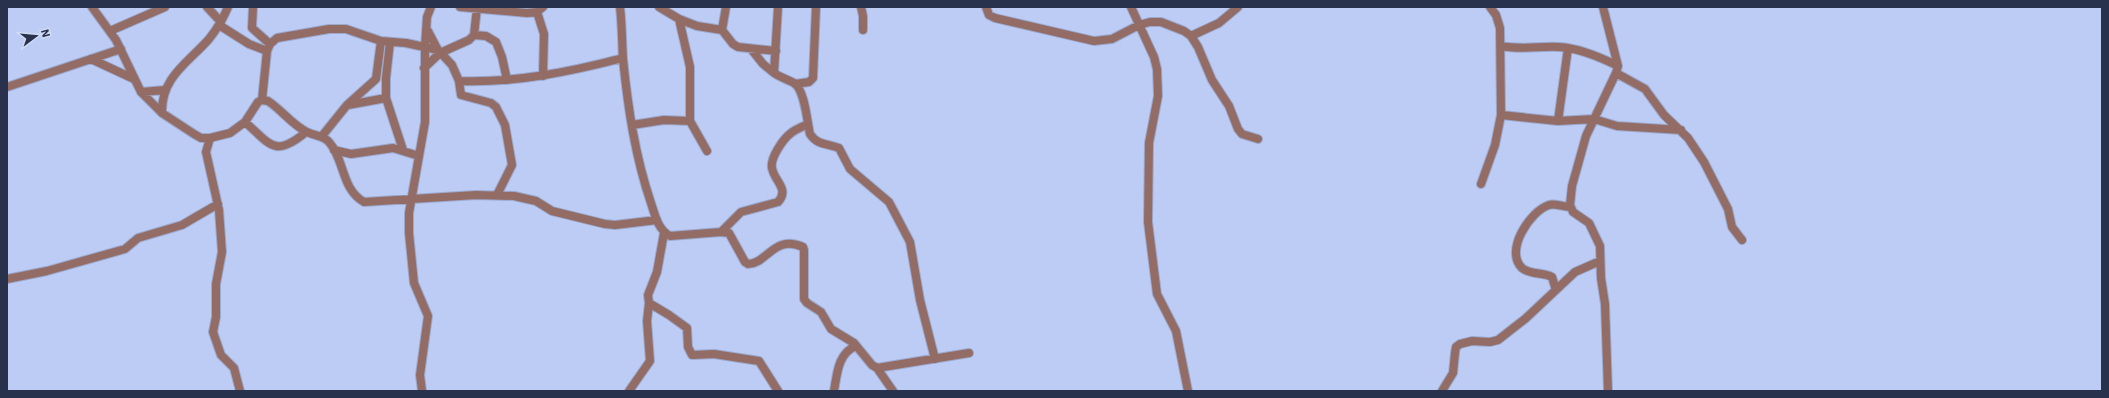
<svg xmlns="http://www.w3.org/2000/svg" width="2109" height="398" font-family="'IBM Plex Sans',sans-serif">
	<rect width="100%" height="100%" fill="#bdccf4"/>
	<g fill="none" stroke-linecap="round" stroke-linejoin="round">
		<g stroke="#9caacf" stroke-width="10">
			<path id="minor" d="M92,7L116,40L141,92L162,113L194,134L201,138H210L230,133L245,122L258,102L262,100L268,101C282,110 292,125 307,132C314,136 323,135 329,142C345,160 341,189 364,202L476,195L514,196L536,201L552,211L605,224L615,225L657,220
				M207,7L221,22
				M253,7L252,28L270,44
				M460,7L527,13L537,12L543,7
				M620,7C622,24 622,42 623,59C628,108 635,156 651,203C655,215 658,230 670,236L721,232L729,233L745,262L748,264C767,264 774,234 803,247L804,250V299L807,303L821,312L831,329L854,343L872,365L877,368L969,353
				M659,7L679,19L697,26L722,30L733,44L738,47L776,51
				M778,7L774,73C781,78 787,79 794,83C805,90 807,122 810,134C818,146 827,143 839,148L850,169L889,202L910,242L920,300L935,359
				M861,7L863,16V30
				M986,7L989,15L995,18L1094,41L1112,39L1139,25L1150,22H1161L1184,31L1191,36L1198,47L1212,80L1229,106L1238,129L1242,134L1258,139
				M1131,7L1154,57L1157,69L1158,96L1149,143L1148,222L1157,294L1176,331L1188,391
				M1603,7L1618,66L1616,73L1586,136L1572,186L1570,205L1573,212L1589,223L1600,246L1601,278L1605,304L1608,391
				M537,12L544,34L543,76
				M679,19L690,67V121
				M219,25L249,44L267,51
				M722,30L726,7
				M110,31L165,7
				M428,31L438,50L452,65L459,81L461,95L491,103L496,107L505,125L512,165L497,195
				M474,35L486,36L496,42L502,57L507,80
				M1191,36L1219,23L1238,7
				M390,42L386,78V98L403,150
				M1501,46C1521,50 1539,46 1559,47C1579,48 1600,57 1618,66
				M751,49L763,64L774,73
				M91,59L134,79
				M424,68L440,53L469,40L474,35L477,8
				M1616,73L1645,89L1664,115L1688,138L1704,162L1728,209L1732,227L1742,240
				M459,81C515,83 569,72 623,58
				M795,84L809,82L813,78L816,7
				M7,87L121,49
				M141,92L165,90
				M262,100L267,51L270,44L277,38L329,29H346L381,41L406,43L438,50
				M348,105L386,98
				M162,113C161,77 188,63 209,39C217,29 223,19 228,7
				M1501,115L1558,121L1594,119L1617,126L1681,130
				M1558,121L1568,48
				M245,122C271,145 275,158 306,132
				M632,125L664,120L690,121L707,151
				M322,136L347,105L376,79L381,41
				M210,138L206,152L219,210L222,252L216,284V317L213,332L221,355L234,368L240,391
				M334,150L351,154L393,148L419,156
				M1481,184L1495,145L1501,115L1500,28L1496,15L1490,7
				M721,232L741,212L778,202C790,189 774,181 772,168C770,158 783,139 791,133C796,129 802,127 808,124
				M664,233L657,272L648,295L649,303L669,315L687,328L688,347L692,355L714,354L759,361L778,391
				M7,279L47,271L125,249L138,238L182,225L218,204
				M1556,290L1552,277C1543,272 1530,275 1522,268C1504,251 1530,211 1549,205C1555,203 1563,207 1570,207
				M877,368L893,391
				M422,391L420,375L428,316L414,283L409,233V213L425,122V47L427,17L431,7
				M629,391L650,361L647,321L649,303
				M834,391C837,374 838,353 856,346
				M1442,391L1453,373L1455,353L1456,347L1460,344L1472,341L1490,342L1498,340L1525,319L1575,272L1600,261"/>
		</g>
		<use href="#minor" stroke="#936c66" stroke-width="8"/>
	</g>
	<rect width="2109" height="398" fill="none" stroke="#29324c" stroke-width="16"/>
	<g transform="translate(36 36) rotate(74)" stroke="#cfdaf5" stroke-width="3" paint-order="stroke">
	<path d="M0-3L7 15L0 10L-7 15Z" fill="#29324c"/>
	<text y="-6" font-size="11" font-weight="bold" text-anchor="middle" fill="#29324c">N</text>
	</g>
</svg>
